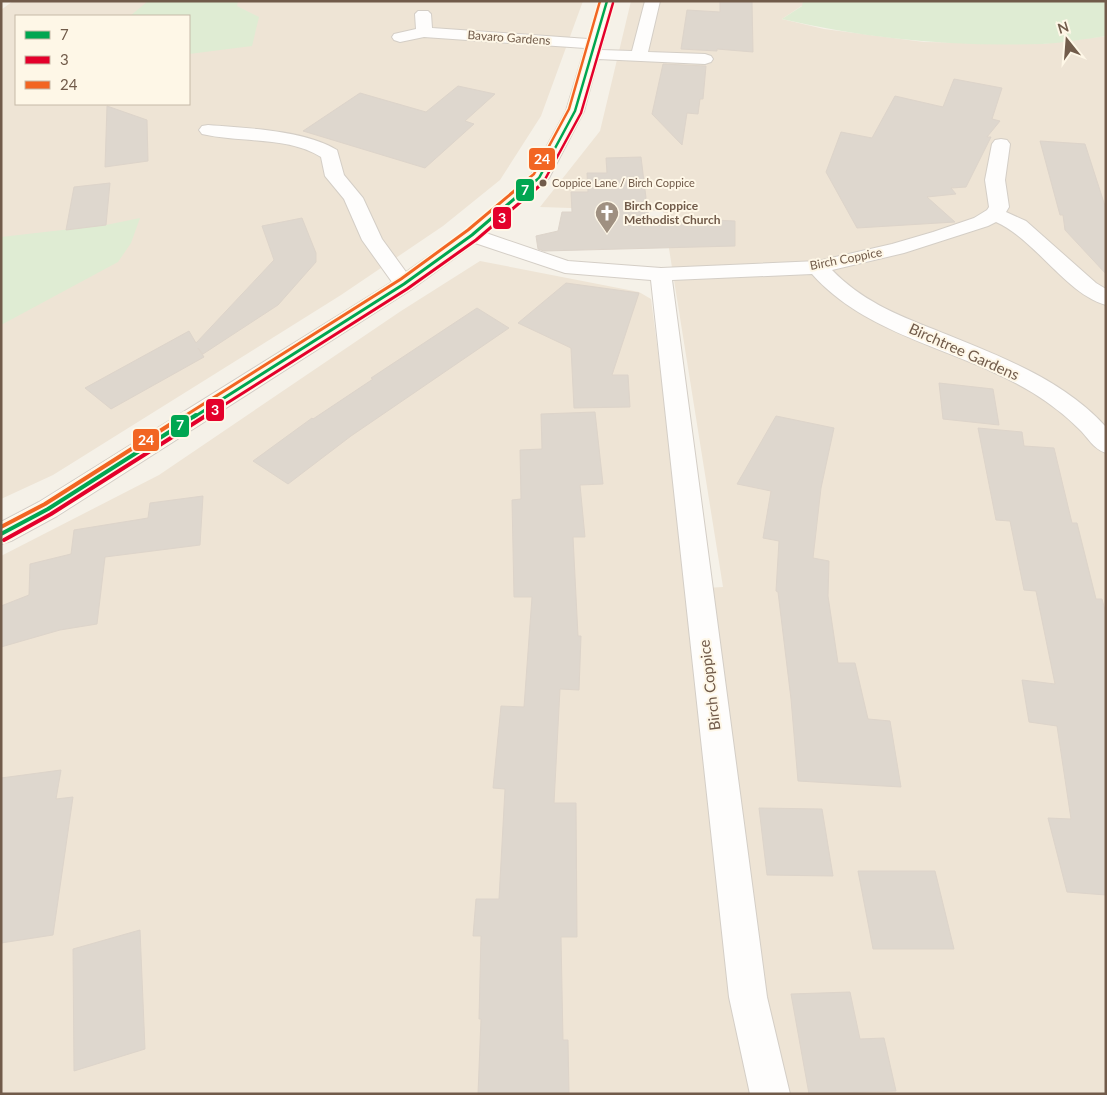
<svg xmlns="http://www.w3.org/2000/svg" width="1107" height="1095" font-family="Lato,sans-serif">
	<rect width="100%" height="100%" fill="#f5f1e8"/>
	<path fill="#eee4d5" fill-rule="evenodd" d="M13,1H583L541,116L500,180L443,226L341,295L53,475L1,499V10ZM16,16H189V104H16Z
		M631,1H803V5L782,19L824,29L924,42L1042,44L1106,36V1094H1V556L159,475L401,311L480,261L639,292L651,299L689,589L723,587L663,211L540,207L600,131Z"/>
	<path fill="#dfecd3" d="M148,1H238L237,6L259,17L252,46L189,54V16H130Z
		M803,1H1106V36C1085,39 1063,43 1042,44C955,47 867,39 782,19L802,6Z
		M140,218L131,243L118,262L1,325V237L106,225Z"/>
	<path fill="#ded7ce" stroke="#ddd4ca" d="M720,1H752L753,52L717,49V51L681,49L687,10L720,12Z
		M663,64L706,66L703,99H700L698,114L687,113L682,145L652,114Z
		M954,79L1002,88L992,119L1000,121L987,137H991L966,187L951,188L956,194L927,197L955,222L857,228L826,172L841,132L872,138L895,96L943,107Z
		M458,86L495,94L465,121L474,124L425,168L303,131L360,93L426,112Z
		M107,106L147,120L148,161L105,167Z
		M1040,141L1085,144L1106,209V274L1065,230L1063,215H1060Z
		M641,157L646,198L638,212L648,210V217L735,221V246L544,251L538,249L536,236L558,231L562,212H572L571,192H588L587,173H607L606,158Z
		M110,183L106,225L66,230L74,187Z
		M302,218L316,253V262L278,305L203,354L198,348L204,357L111,409L85,388L189,331L196,343L274,260L262,226Z
		M566,283L639,293L612,375H628L630,407L574,408L571,348L518,323Z
		M477,308L509,328L351,436L288,484L253,461L312,418L313,419L373,379L371,378Z
		M939,383L993,389L999,425L943,419Z
		M595,412L603,484L580,485L585,537H573L578,636H581L579,690L560,689L554,803H576L577,937H561L563,1040H568L569,1094H478L481,1019H479L481,936H473L476,899H499L505,789L493,788L501,706L524,707L532,597H514L512,500L521,499L520,450L542,449L541,414Z
		M776,416L834,428L821,488L813,558L829,561L828,596L838,663H855L868,719L890,721L901,787L798,781L791,699L778,592L776,591L779,541L763,538L771,491L737,484Z
		M978,428L1022,432L1024,446L1054,448L1072,523H1077L1096,599H1102L1106,614V895L1067,892L1048,818L1071,819L1057,726L1029,722L1022,680L1055,684L1036,591L1024,590L1010,521L996,520Z
		M203,496L200,545L105,557L97,624L60,630L1,647V606L29,595L30,564L71,554L74,530L148,518L150,503Z
		M61,770L56,799L73,797L53,935L1,943V778Z
		M759,808L822,809L833,876L767,875Z
		M858,871H935L954,949H873Z
		M140,930L145,1049L74,1071L73,949Z
		M850,992L860,1039L884,1038L896,1091L809,1094L791,994Z"/>
	<g fill="none" stroke-linecap="round" stroke-linejoin="round">
		<g stroke="#d4cec6" stroke-width="2">
			<path id="minor" d="M599,1H614L601,50L632,51L645,1H660L648,52L705,54L711,56L713,59L711,62L705,64L598,59L584,111L549,178L486,233L568,261L661,268L818,261L892,244L933,232L974,218L987,210L989,207L985,180L992,144L995,140L1001,139L1007,140L1010,144L1005,180L1009,207L1006,212L1026,221L1096,283L1106,289V305C1066,294 1036,240 996,222L988,226L904,253L832,270C861,300 895,314 933,329C994,354 1061,377 1106,427V453C1093,449 1088,437 1078,428C1065,415 1049,403 1033,393C962,349 869,338 812,274L672,280L767,997L790,1094H750L729,997L651,280L565,273L475,243L412,289L57,516L11,541L1,544V522L39,502L392,282L362,240L344,199L325,176L321,157C288,136 239,143 202,134L199,130L202,126L208,125C246,128 304,130 337,150L344,175L363,198L382,239L406,272L465,231L531,175L566,111L585,48L424,37L400,42L394,40L392,37L394,34L416,29L415,14L418,11H428L431,14L432,28L588,39Z"/>
		</g>
		<use href="#minor" fill="#fefdfc" fill-rule="evenodd"/>
		<g stroke="#fef7e7" stroke-width="5">
			<path id="bus-1-far2" d="M533,183L539,178L575,111L607,1"/>
		</g>
		<g stroke="#fef7e7" stroke-width="6">
			<path id="bus-1-far1" d="M194,417L404,284L472,235L534,182"/>
		</g>
		<g stroke="#fef7e7" stroke-width="8">
			<path id="bus-1" d="M1,534L48,509L196,415"/>
		</g>
		<g stroke="#fef7e7" stroke-width="5">
			<path id="bus-2-far2" d="M543,183L581,113L613,3"/>
		</g>
		<g stroke="#fef7e7" stroke-width="6">
			<path id="bus-2-far1" d="M205,417L407,289L476,240L544,182"/>
		</g>
		<g stroke="#fef7e7" stroke-width="8">
			<path id="bus-2" d="M4,540L51,514L207,415"/>
		</g>
		<g stroke="#fef7e7" stroke-width="5">
			<path id="bus-3-far2" d="M523,183L534,174L569,109L600,1"/>
		</g>
		<g stroke="#fef7e7" stroke-width="6">
			<path id="bus-3-far1" d="M183,417L401,279L468,230L525,182"/>
		</g>
		<g stroke="#fef7e7" stroke-width="8">
			<path id="bus-3" d="M1,527L45,504L185,415"/>
		</g>
		<use href="#bus-1-far2" stroke="#00a651" stroke-width="2.5"/>
		<use href="#bus-1-far1" stroke="#00a651" stroke-width="3"/>
		<use href="#bus-1" stroke="#00a651" stroke-width="4"/>
		<use href="#bus-2-far2" stroke="#e4002b" stroke-width="2.5"/>
		<use href="#bus-2-far1" stroke="#e4002b" stroke-width="3"/>
		<use href="#bus-2" stroke="#e4002b" stroke-width="4"/>
		<use href="#bus-3-far2" stroke="#f26522" stroke-width="2.5"/>
		<use href="#bus-3-far1" stroke="#f26522" stroke-width="3"/>
		<use href="#bus-3" stroke="#f26522" stroke-width="4"/>
	</g>
	<defs>
		<g id="church-pin" transform="scale(1.25)"><path d="M0 17L-7.5 6A9.5 9.5 0 1 1 7.5 6Z" fill="#9f9081" stroke="#fef7e7"/><path d="M-1.2-6h2.4v3.5h3.3v2.4h-3.3V6h-2.4V-.1h-3.3v-2.4h3.3Z" fill="#fff"/></g>
	</defs>
	<g fill-rule="evenodd">
		<use href="#church-pin" x="607" y="213"/>
	</g>
	<circle fill="#715b4a" stroke="#fef7e7" stroke-width="2" cx="543" cy="183" r="4.5"/>
	<g text-anchor="middle" stroke-width="4" stroke-linejoin="round" paint-order="stroke">
		<g font-size="11" fill="#715b4a" stroke="#fef7e7" text-anchor="start">
			<text x="552" y="187">Coppice Lane / Birch Coppice</text>
		</g>
		<g font-size="12" fill="#715b4a" stroke="#fef7e7">
			<text transform="translate(509 38) rotate(4)" y="4">Bavaro Gardens</text>
			<text transform="translate(846 259) rotate(-11)" y="4">Birch Coppice</text>
		</g>
		<g font-size="12" font-weight="bold" fill="#715b4a" stroke="#fef7e7" text-anchor="start">
			<text x="624" y="210">Birch Coppice<tspan x="624" dy="14">Methodist Church</tspan></text>
		</g>
		<g font-size="15" fill="#715b4a" stroke="#fef7e7">
			<text transform="translate(964 352) rotate(24)" y="5">Birchtree Gardens</text>
			<text transform="translate(710 685) rotate(-97)" y="5">Birch Coppice</text>
		</g>
	</g>
	<g stroke="#fef7e7" stroke-width="2">
		<rect x="528" y="147" width="28" height="24" rx="5" fill="#f26522"/>
		<rect x="515" y="178" width="20" height="24" rx="5" fill="#00a651"/>
		<rect x="492" y="206" width="20" height="24" rx="5" fill="#e4002b"/>
		<rect x="205" y="398" width="20" height="24" rx="5" fill="#e4002b"/>
		<rect x="170" y="414" width="20" height="24" rx="5" fill="#00a651"/>
		<rect x="132" y="428" width="28" height="24" rx="5" fill="#f26522"/>
	</g>
	<g font-size="14" text-anchor="middle" font-weight="bold" fill="#fff">
		<text x="542" y="164">24</text>
		<text x="525" y="195">7</text>
		<text x="502" y="223">3</text>
		<text x="215" y="415">3</text>
		<text x="180" y="430">7</text>
		<text x="146" y="445">24</text>
	</g>
	<rect width="1107" height="1095" fill="none" stroke="#715b4a" stroke-width="5"/>
	<rect x="15" y="15" width="175" height="90" fill="#fef7e7" stroke="#c6b9a8"/>
	<rect x="25" y="31" width="25" height="8" fill="#00a651" stroke="#c6b9a8"/>
	<text x="60" y="40" font-size="15" fill="#715b4a">7</text>
	<rect x="25" y="56" width="25" height="8" fill="#e4002b" stroke="#c6b9a8"/>
	<text x="60" y="65" font-size="15" fill="#715b4a">3</text>
	<rect x="25" y="81" width="25" height="8" fill="#f26522" stroke="#c6b9a8"/>
	<text x="60" y="90" font-size="15" fill="#715b4a">24</text>
	<g transform="translate(1067 40) rotate(343)" stroke="#fef7e7" stroke-width="4" paint-order="stroke">
	<path d="M0-4L9 19L0 12L-9 19Z" fill="#715b4a"/>
	<text y="-8" font-size="14" font-weight="bold" text-anchor="middle" fill="#715b4a">N</text>
	</g>
</svg>
